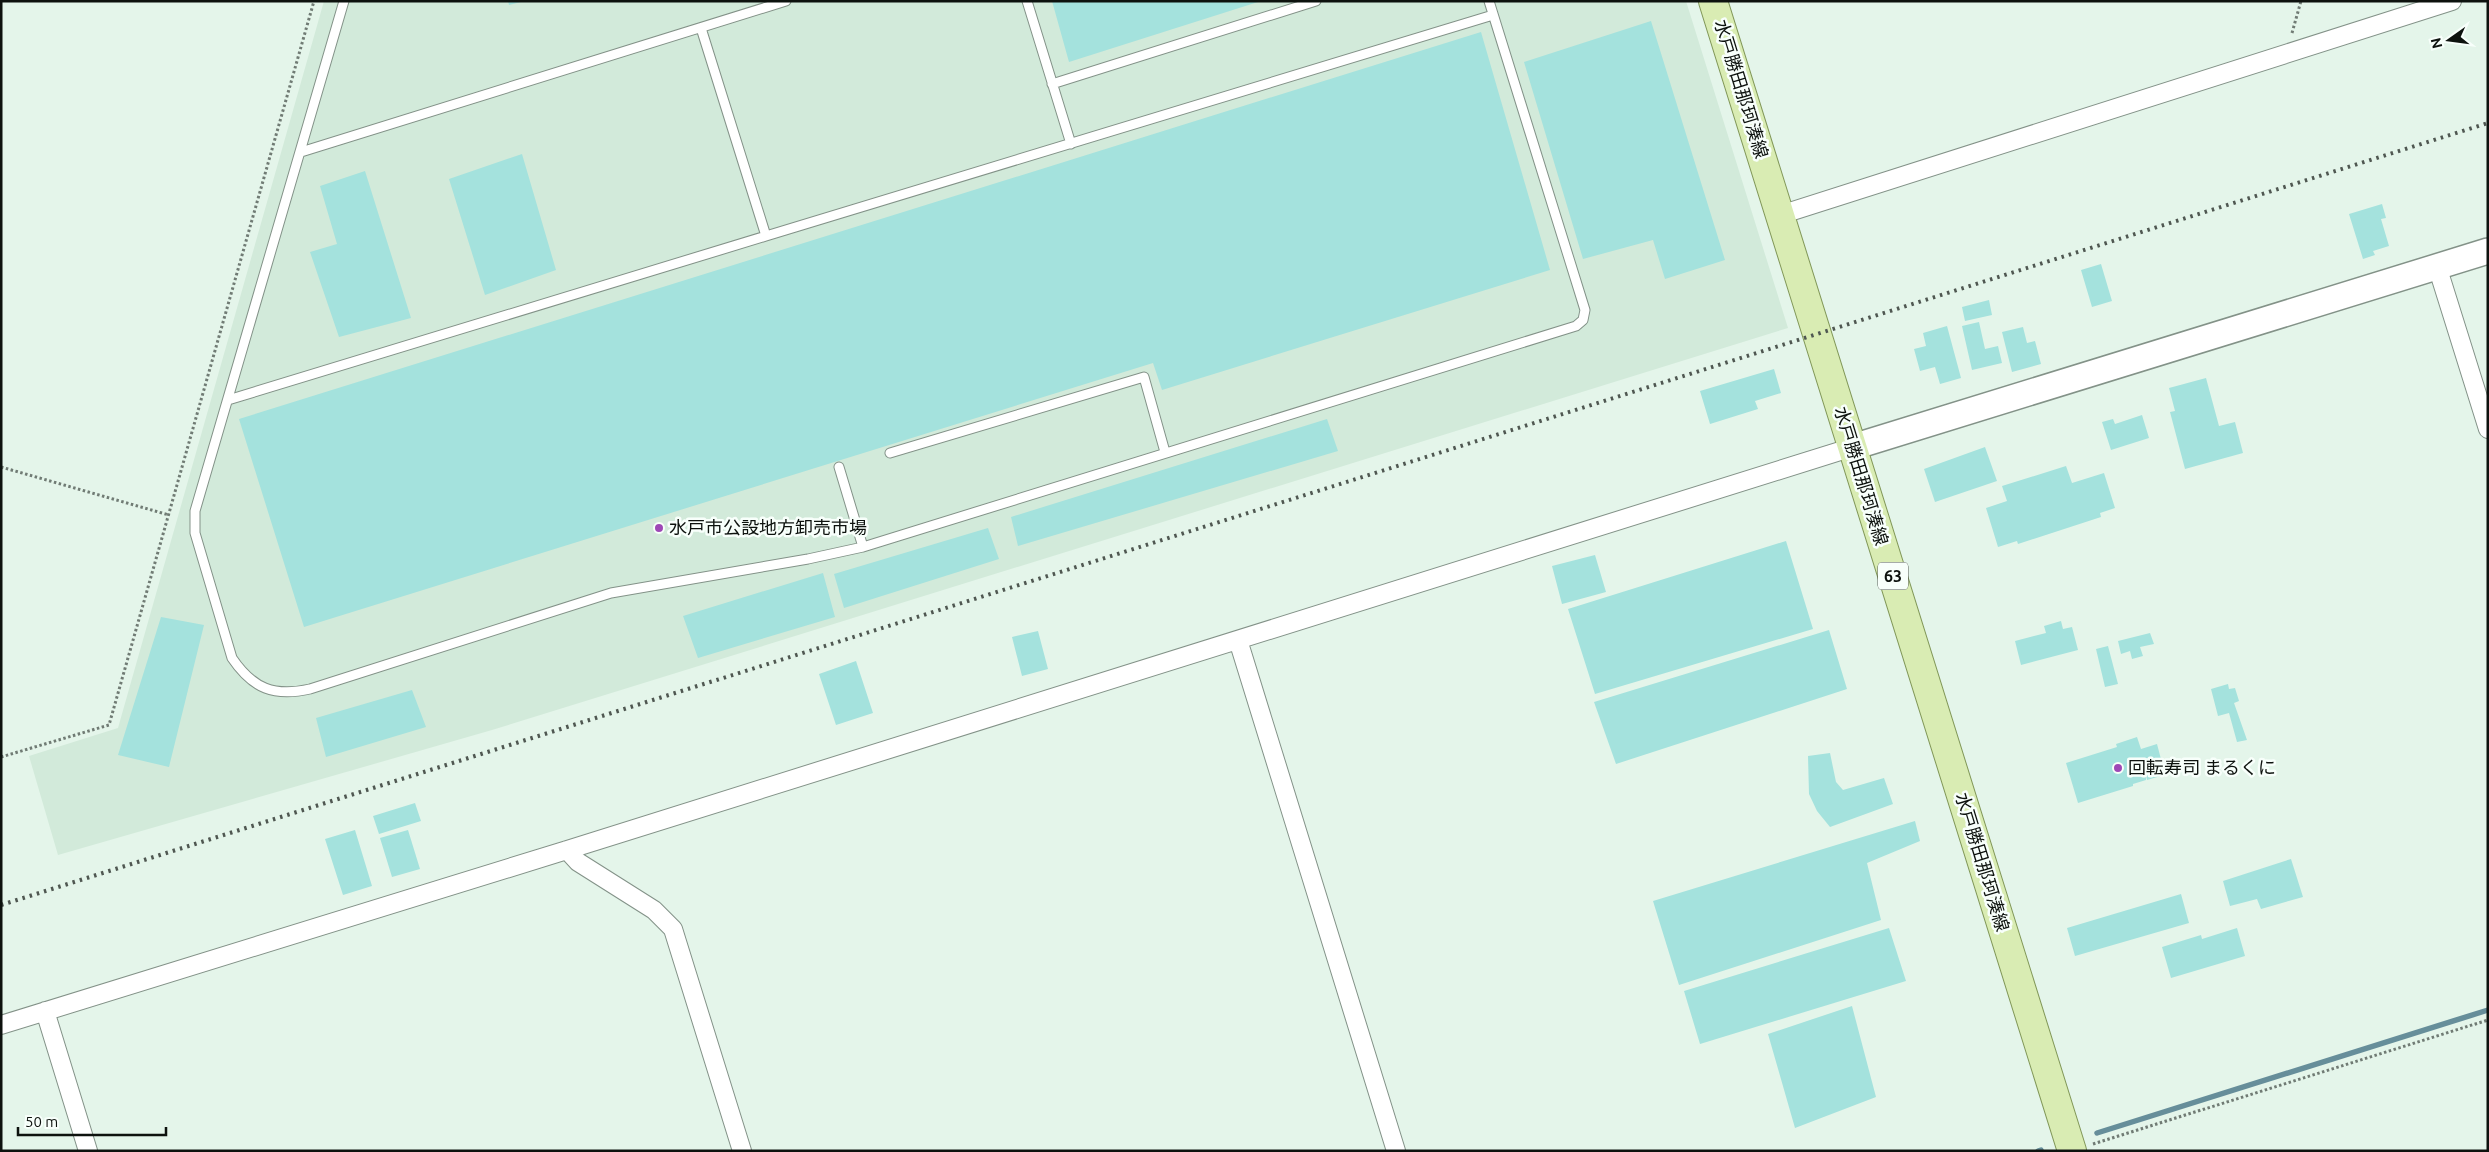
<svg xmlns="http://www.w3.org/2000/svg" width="2489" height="1152" font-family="Ubuntu,'Noto Sans JP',sans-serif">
	<rect width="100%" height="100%" fill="#e4f5ea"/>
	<path fill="#d2eada" d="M324,1H1686L1788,328L492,730L58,855L29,756L118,728Z"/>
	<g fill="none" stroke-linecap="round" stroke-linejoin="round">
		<path stroke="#668e9a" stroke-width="5.5" d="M2097,1133L2488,1010
			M2038,1151L2041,1150"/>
	</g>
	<path fill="#a4e2dd" d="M508,1H521V2L509,5Z
		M1052,1H1258V2L1069,62Z
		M1651,21L1725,260L1665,279L1653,240L1583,259L1524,62Z
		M1481,32L1550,270L1162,390L1153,363L304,627L239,419Z
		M522,154L556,270L485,295L449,179Z
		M365,171L411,318L339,337L310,252L337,244L320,186Z
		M2382,204L2386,218L2381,219L2389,246L2373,251L2375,255L2363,259L2349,214Z
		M2101,264L2112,301L2092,307L2081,270Z
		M1989,300L1992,315L1965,321L1962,307Z
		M1979,322L1985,349L1998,346L2002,363L1972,370L1962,326Z
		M1947,326L1961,378L1940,384L1935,367L1920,371L1914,349L1926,346L1923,333Z
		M2023,327L2027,343L2035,341L2041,364L2012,372L2002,332Z
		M1774,369L1781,393L1755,401L1758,409L1710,424L1700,391Z
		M2206,378L2219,426L2235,422L2243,453L2185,469L2170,412L2175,411L2169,388Z
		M2142,415L2149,438L2111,450L2102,422L2113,419L2115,424Z
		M1327,419L1338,451L1018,546L1011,517Z
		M1985,447L1997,481L1935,502L1924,469Z
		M2066,466L2072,483L2104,473L2115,508L2100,513L2101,517L2018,544L2017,541L1998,547L1986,508L2007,501L2002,486Z
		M988,528L999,559L844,608L834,574Z
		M1786,541L1813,629L1595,694L1568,609Z
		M1595,555L1606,592L1562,604L1552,566Z
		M823,573L835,617L698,658L683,616Z
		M161,617L204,625L169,767L118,755Z
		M2061,621L2063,629L2072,627L2078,650L2021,665L2015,641L2046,633L2044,626Z
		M1829,630L1847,689L1616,764L1594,702Z
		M1038,631L1048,669L1022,676L1012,637Z
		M2150,633L2154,644L2140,647L2143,656L2132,659L2130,651L2121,654L2118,641Z
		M2108,646L2118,684L2105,687L2096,649Z
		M856,661L873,713L836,725L819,674Z
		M2228,684L2229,689L2235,688L2239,701L2234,703L2247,740L2237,742L2229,713L2218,716L2211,689Z
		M412,690L426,727L326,757L316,718Z
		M2137,737L2141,749L2157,744L2162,763L2167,762L2171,773L2147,780L2146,775V780L2133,784V786L2078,803L2066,763L2117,747L2116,744Z
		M1830,753L1836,782L1843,790L1884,778L1893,804L1830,827L1817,811L1809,794L1808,756Z
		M415,803L421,821L379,834L373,816Z
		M1915,821L1920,841L1867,863L1881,920L1679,985L1653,901Z
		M355,830L372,886L343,895L325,839Z
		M408,830L420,869L392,877L380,838Z
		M2291,859L2303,897L2261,909L2257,899L2230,906L2223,881Z
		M2181,894L2189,923L2075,956L2067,928Z
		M1889,928L1906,981L1700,1044L1684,991Z
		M2237,928L2245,956L2171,978L2162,947L2201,935L2202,939Z
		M1852,1006L1876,1097L1795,1128L1768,1034Z"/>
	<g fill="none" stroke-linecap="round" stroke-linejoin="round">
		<g stroke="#839288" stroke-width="11">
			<path id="lane" d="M344,1L195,511V533L232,658C253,689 274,697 310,689L611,593L808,559L863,547L1576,326L1583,320L1585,310L1489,1
				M1027,1L1071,144
				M701,28L766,236L1493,15
				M1052,84L1316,1
				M301,152L786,1
				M228,400L766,236
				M890,453L1144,377L1165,452
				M839,467L863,547"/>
		</g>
		<g stroke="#839288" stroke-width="20">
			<path id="street" d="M1780,215L2452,1
				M2437,266L2488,429
				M1238,640L1396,1151
				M567,850L578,862L654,910L673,929L742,1151
				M45,1011L88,1151
				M1,1025L567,850L1853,447"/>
		</g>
		<g stroke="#839288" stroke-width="28">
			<path id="secondary" d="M1853,447L2488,251"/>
		</g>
		<g stroke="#819758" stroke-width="30">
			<path id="primary" d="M1713,1L2072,1151"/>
		</g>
		<path stroke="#707b74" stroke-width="3" stroke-dasharray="2.5 2.5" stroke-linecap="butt" d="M2292,33L2301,1
			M1,467L169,515
			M1,757L109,725L314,1
			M2093,1144L2488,1020"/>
		<use href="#lane" stroke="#fff" stroke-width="9"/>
		<use href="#street" stroke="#fff" stroke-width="18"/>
		<use href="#secondary" stroke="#fff" stroke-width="25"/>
		<use href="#primary" stroke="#d9ecb3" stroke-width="28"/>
		<path stroke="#4f5751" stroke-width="4" stroke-dasharray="2.5 5" stroke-linecap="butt" d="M1,905L2488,123"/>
	</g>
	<g fill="#9e48b6" stroke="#f8fffb" stroke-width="2">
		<circle cx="659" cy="528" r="5"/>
		<circle cx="2118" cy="768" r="5"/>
	</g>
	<g text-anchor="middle" stroke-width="5" stroke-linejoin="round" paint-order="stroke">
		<rect fill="#f8fffb" stroke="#545955" stroke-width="1" x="1878" y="562.5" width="30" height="27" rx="4"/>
		<g font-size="16" font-weight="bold" fill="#0d120e">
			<text x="1893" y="582">63</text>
		</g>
		<g font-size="18" fill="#0d120e" stroke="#f8fffb">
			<text transform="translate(1741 89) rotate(73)" y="6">水戸勝田那珂湊線</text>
			<text transform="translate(1861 476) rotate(73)" y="6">水戸勝田那珂湊線</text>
			<text transform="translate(1982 862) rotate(73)" y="6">水戸勝田那珂湊線</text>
		</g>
		<g font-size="18" fill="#0d120e" stroke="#f8fffb" text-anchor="start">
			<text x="669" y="534">水戸市公設地方卸売市場</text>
			<text x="2128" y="774">回転寿司 まるくに</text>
		</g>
	</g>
	<rect width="2489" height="1152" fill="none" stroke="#0d120e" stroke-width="5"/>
	<g transform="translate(2449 40) rotate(256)" stroke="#f8fffb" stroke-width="4" paint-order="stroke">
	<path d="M0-4L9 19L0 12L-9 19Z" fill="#0d120e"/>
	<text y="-8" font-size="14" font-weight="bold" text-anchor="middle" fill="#0d120e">N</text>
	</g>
	<path d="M18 1127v8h148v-8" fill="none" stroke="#0d120e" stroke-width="2.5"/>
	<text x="25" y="1127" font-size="15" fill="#0d120e" stroke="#f8fffb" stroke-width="4" paint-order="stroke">50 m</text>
</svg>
